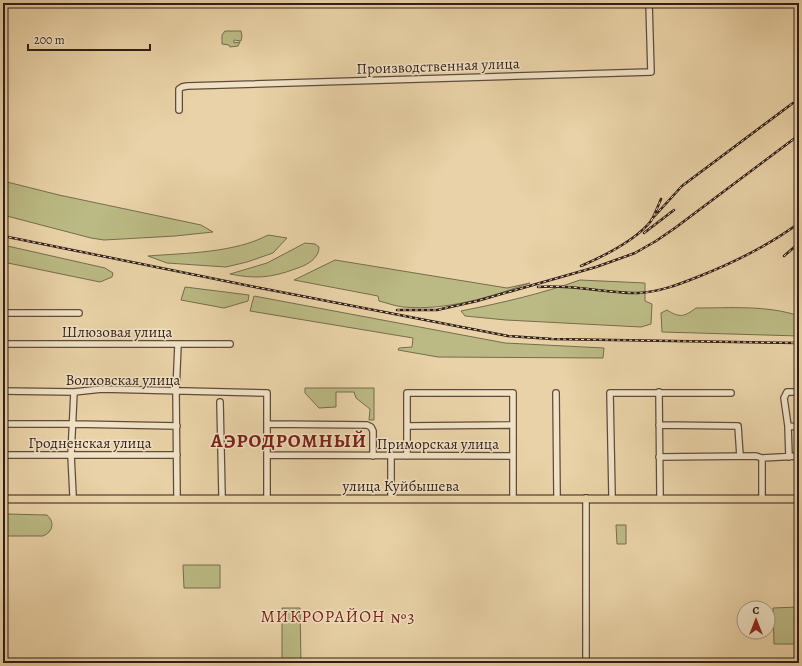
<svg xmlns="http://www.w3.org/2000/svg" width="802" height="666" font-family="Alegreya,serif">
	<rect width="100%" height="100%" fill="#e9d2a7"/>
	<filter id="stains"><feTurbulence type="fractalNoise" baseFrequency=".005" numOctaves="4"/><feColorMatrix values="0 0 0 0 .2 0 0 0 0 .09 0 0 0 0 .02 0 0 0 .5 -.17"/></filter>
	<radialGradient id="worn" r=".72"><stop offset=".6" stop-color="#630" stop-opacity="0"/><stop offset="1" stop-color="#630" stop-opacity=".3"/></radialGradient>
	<path fill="#bbba84" stroke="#766c4e" d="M225,31H241L242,36L241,41L234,40V43L240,42L238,46L230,47L229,45L222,44V35Z
		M3,181L59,195L201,225L213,232L175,236L104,240L91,238L3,215Z
		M268,235L287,238L273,253L247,262L226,267L167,263L148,256C185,253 235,253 268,235Z
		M305,243L315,244L319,247C319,250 318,254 316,256C312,263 301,267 295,269C271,278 255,279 230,274L267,263Z
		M3,245L105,268L113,273L112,277L100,282L3,262Z
		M335,260L507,288L530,283C490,297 446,311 403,307C395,306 387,303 379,301L378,296L294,280Z
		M580,280L645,283V301L652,304L651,324L641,327L506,320L465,316L461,311C501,303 541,294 580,280Z
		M185,287L249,295L248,301L224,308L181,300Z
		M254,296L505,343L604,348L603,358L438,357L398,350L399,348L412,347L413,338L250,311Z
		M696,308C729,308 768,305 799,316V336L662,332L661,313L667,310C680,318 684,317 696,308Z
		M305,388H374V420H369L370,409L356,398L354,392H336V407L319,408L305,393Z
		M7,514L47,515C55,522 53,532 43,536H7L3,535V515Z
		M616,525H626V544H617Z
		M183,565H220V588H184Z
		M799,607V644H774L773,608Z
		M282,608H300L301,663H282Z"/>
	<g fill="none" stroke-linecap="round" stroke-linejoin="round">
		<g stroke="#5f4b3b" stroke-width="8">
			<path id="minor" d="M179,110V89L182,87L187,86L651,72L649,3
				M3,313H79
				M3,344H230
				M3,391L74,392L102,389L267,393V495
				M659,392L660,495
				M556,393L557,495
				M220,402L222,495
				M3,424H73L177,426
				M267,424L367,425L371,427L373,431V456
				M659,425L738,426L740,456
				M407,426L513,425
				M788,426L799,427
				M3,455H177
				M267,455L513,456
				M391,456V495
				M407,456V393H513V495
				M659,457L756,456L762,458L799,456
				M789,457L788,426L784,398L787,392H799
				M762,458V495
				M73,495L71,455L74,392
				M177,495L176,391L178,345
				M612,495L610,393H731
				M586,663V498"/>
		</g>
		<g stroke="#311e17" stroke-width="9">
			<path id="major" d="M3,499H799"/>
		</g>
		<use href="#minor" stroke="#f1e2c6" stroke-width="5.5"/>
		<use href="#major" stroke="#e9d2a7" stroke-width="7"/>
		<g stroke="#311e17" stroke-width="2.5">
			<path id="rail" d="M651,220L682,186L793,103
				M644,233L674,210
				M3,236L255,287L508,336L552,339L799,343
				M784,256L799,243
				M581,266C604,256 635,241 651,221C655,214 658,206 661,199
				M538,287C571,284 604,293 638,293C660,292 680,284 700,276C735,262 768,246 799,223
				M397,310H437L477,301L596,267L635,253L656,241L675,228L799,135"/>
		</g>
		<use href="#rail" stroke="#f1e2c6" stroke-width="1" stroke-dasharray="3" stroke-linecap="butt"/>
	</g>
	<g text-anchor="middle" stroke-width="3" stroke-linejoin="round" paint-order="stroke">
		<g font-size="15" fill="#311e17" stroke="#f1e2c6">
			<text transform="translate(438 66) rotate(-2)" y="5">Производственная улица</text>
			<text x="117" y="337">Шлюзовая улица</text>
			<text x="123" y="385">Волховская улица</text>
			<text x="90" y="448">Гродненская улица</text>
			<text x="438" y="449">Приморская улица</text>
			<text x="401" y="491">улица Куйбышева</text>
		</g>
		<g font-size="17" letter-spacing="1" fill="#7a1f14" stroke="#f1e2c6">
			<text x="338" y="622">МИКРОРАЙОН №3</text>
		</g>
		<g font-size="19" font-weight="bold" letter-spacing="1" fill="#7a1f14" stroke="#f1e2c6">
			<text x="289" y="447">АЭРОДРОМНЫЙ</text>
		</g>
	</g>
	<rect width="802" height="666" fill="none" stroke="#e9d2a7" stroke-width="16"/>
	<rect x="4" y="4" width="794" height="658" fill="none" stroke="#311e17" stroke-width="2"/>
	<rect x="8" y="8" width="786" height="650" fill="none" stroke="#311e17"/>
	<g transform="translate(756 620)"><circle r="19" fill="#f1e2c6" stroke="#a49480"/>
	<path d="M0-3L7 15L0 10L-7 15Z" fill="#8f2418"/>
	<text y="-6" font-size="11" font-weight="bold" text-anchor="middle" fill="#311e17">С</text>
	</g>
	<path d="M28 44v6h122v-6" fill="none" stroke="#311e17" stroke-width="2"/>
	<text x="34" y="44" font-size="12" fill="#311e17" stroke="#f1e2c6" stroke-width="3" paint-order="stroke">200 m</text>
	<rect width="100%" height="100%" filter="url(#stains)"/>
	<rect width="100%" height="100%" fill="url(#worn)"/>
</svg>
